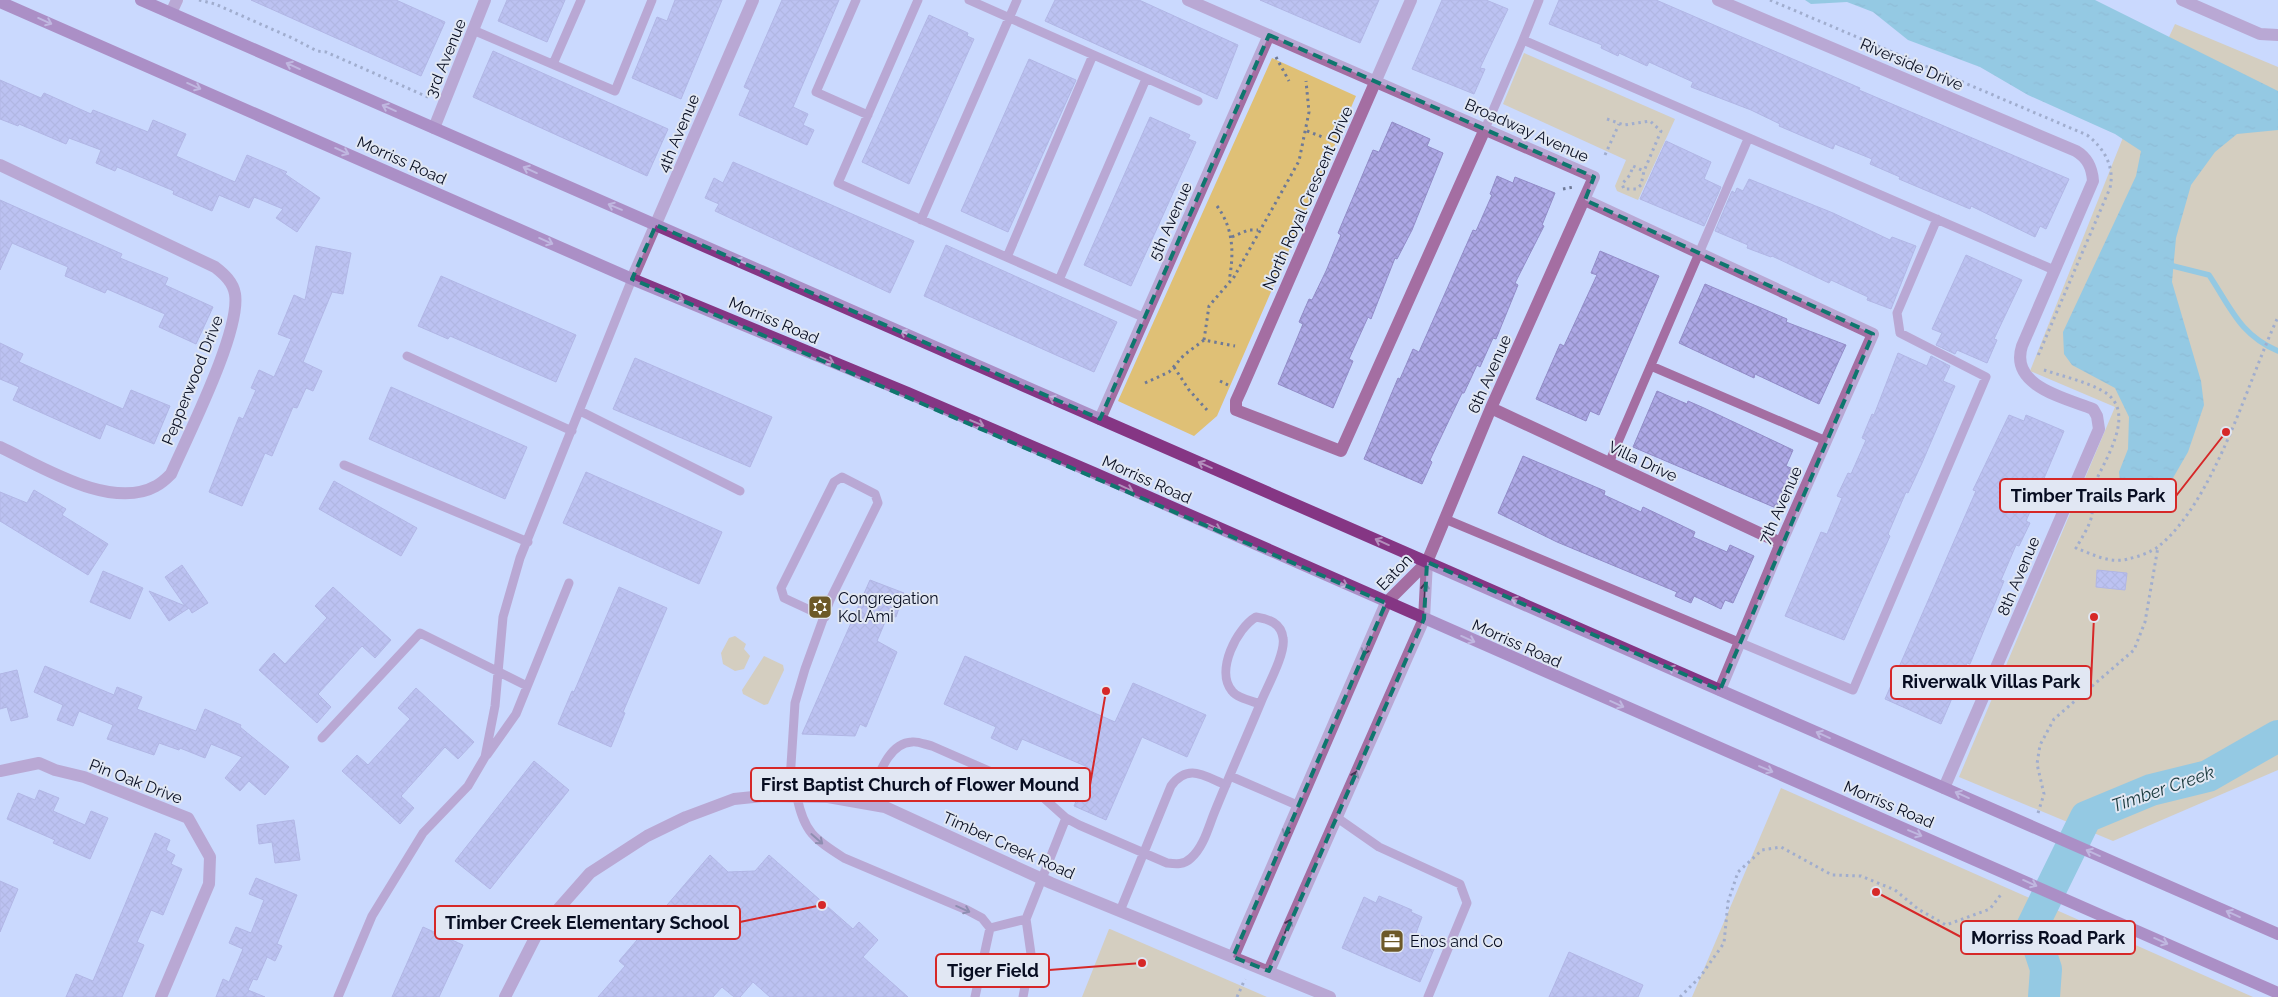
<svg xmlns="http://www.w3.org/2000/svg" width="2278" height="997" font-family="Raleway,sans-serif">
	<defs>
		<pattern id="water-ripples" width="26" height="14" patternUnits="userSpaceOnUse" patternTransform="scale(1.25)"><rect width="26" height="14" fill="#53b5c3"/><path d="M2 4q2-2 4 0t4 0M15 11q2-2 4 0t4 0" fill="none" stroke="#479aa7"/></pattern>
		<pattern id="building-cross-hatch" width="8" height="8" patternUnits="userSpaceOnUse" patternTransform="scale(1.25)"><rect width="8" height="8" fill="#aca7e5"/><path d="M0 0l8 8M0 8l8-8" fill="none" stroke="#928fc4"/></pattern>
	</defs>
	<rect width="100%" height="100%" fill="#cad9fe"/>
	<path fill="#dfc076" d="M2175,24L2278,67V770L2113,841L1959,777L2115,407L2030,371L2124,135Z
		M1524,53L1675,119L1638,200L1617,191L1615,186L1626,160L1503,104Z
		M1272,58L1356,96L1217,416L1194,436L1118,401Z
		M735,636L746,644L744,649L750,656L744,669L735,671L723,664L721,653L729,638Z
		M764,656L783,665L784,670L768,704L764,705L743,694L742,690Z
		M1781,788L2253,997H1692Z
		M1109,929H1110L1267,997H1082Z"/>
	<path fill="url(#water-ripples)" d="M1805,0H2095L2278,91V130L2237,134L2215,152L2191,185L2176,238L2172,282L2201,381L2204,405L2188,452L2166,490L2152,507L2132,504L2121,490L2119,472L2128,449L2129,417L2115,388L2072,365L2064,354L2063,332L2136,176L2141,151L2115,134L2028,95L1980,67L1908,40L1873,12L1847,2L1811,4Z"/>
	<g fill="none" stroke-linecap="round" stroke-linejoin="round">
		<path stroke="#53b5c3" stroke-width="5.5" d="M2169,262L2173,266L2209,275C2231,308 2240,335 2278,351"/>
		<path stroke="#53b5c3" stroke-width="32" d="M2044,997L2046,969L2032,927L2086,817L2151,790L2208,776L2278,736"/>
	</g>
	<path fill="url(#building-cross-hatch)" stroke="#928cc8" d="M251,0H396L445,22L421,76Z
		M507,0H565L547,42L498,21Z
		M675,0H722L681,99L632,78L657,17L667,21Z
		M782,0H839L793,107L808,114L803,125L814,130L807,145L739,115L750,90L744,87Z
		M1055,0H1139L1238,45L1217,99L1045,21Z
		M1260,0H1379L1360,43Z
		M1442,0H1486L1508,9L1480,68L1485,69L1474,94L1412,69Z
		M1559,0H1656L1860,88L1859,90L2069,179L2046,229L2040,226L2035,237L1971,206L1970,209L1899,179L1900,177L1870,164L1872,159L1835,144L1833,149L1779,126L1780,124L1751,110L1691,87L1693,82L1649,62L1647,66L1619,53L1618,56L1601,48L1602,45L1549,24Z
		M929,15L968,33L967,36L974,39L909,184L862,162Z
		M493,51L668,129L647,176L473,97Z
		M1029,59L1076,80L1008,232L961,211Z
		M0,80L41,98L44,93L91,114L93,110L148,132L153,120L186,134L176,156L235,182L247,155L287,172L285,174L320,198L297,232L276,218L283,209L254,197L249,208L219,195L212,211L173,194L174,191L117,167L115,171L96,163L101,150L69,138L66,144L19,124L18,126L0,119Z
		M1150,117L1190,135L1188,139L1196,142L1131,286L1084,265Z
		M1392,122L1430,139L1427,146L1443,153L1412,230L1397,259L1395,258L1371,319L1368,317L1349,359L1353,361L1333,408L1278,384L1303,324L1299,322L1309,299L1312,300L1326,271L1341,235L1338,233L1373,150L1379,152Z
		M1666,141L1711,162L1704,179L1721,187L1704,226L1640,199Z
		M733,162L914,241L890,293L715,211L719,204L705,198L714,178L723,183Z
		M1497,176L1513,183L1515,177L1555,193L1542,225L1544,226L1515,283L1518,285L1496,339L1493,338L1480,367L1477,365L1464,393H1462L1430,460L1432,462L1422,484L1364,459L1398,378L1400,379L1413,349L1419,352L1473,230L1476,231L1492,195L1490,194Z
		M1749,179L1833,213L1890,240L1892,237L1916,246L1891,309L1867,300L1868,297L1831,280L1829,283L1772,256L1771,257L1747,248L1748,245L1715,231L1732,191L1735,193L1737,188L1743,191Z
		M0,200L122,254L120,258L168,278L165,285L213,307L196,344L159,327L165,314L107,289L105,293L65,276L68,267L12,243L0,270Z
		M946,245L1117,322L1094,372L924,296Z
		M316,246L351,253L343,294L332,292L303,362L322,371L313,391L306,388L297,408L293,407L272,456L265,453L242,506L209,492L239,417L243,419L256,390L251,388L259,370L274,377L291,339L278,334L294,295L305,300Z
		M1600,251L1659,276L1599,415L1590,411L1586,421L1536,399L1560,344L1564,346L1597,275L1591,273Z
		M1966,255L2022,280L1994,339L1997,340L1987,363L1957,350L1955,354L1936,345L1942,333L1932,329Z
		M441,276L576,335L556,382L450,336L448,339L418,326Z
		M1705,284L1787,319L1786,322L1846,345L1819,404L1755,374L1754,378L1679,343Z
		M0,343L23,354L19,362L123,409L131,390L170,406L154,444L106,424L100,439L13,400L19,387L0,379Z
		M1898,353L1927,366L1931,356L1950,366L1943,381L1955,386L1922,463L1908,493L1906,492L1888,534L1890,536L1844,640L1785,616L1821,532L1827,534L1842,498L1837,496L1848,473L1851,474L1866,440L1862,438L1872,414L1874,415Z
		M635,358L772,417L750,467L613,409Z
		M391,387L527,447L505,499L369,439Z
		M1657,391L1687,404L1688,401L1704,408L1793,450L1786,466L1793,469L1776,508L1633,447Z
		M2009,415L2024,421L2026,415L2064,431L2026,521L2030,523L2019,546L2016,545L2001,580L2004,581L1970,664L1967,663L1941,724L1885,699L1976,491L1973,490Z
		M1523,456L1605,491L1604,495L1641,512L1643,507L1666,518L1695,532L1693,537L1727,552L1730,545L1754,556L1733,603L1725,600L1721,609L1694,596L1691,603L1675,596L1677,592L1557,542L1498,513Z
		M586,472L722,532L699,584L563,523Z
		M334,481L417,528L401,556L319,509Z
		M34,490L66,509L62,515L108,544L88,575L0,521V492L27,503Z
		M182,565L208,603L192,613L189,608L169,621L149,591L185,606L165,577Z
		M2097,570L2127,573L2125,590L2096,587Z
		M103,571L143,588L130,619L90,602Z
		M870,580L904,593L896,617L888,615L877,641L897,652L866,727L860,724L855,736L802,734Z
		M333,587L391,640L375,658L362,646L318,694L331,707L317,723L259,670L274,653L285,664L327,618L315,606Z
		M619,587L667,608L623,712L625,713L611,747L558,724L572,691L574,692Z
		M965,656L1115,722L1133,683L1206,715L1187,757L1142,737L1106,820L1074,806L1090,768L1022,739L1017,750L991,738L996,727L944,704Z
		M45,666L114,695L117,687L142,697L137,709L196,731L205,709L241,725L240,727L289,767L265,795L249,781L240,791L225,778L242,757L211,744L205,758L180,748L179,750L159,743L154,755L107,739L113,725L79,711L73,726L57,720L63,705L34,692Z
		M17,670L28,717L11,721L7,707L0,709V674Z
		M416,688L474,742L458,759L445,747L401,796L414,808L400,824L342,771L357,755L368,765L410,719L398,708Z
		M534,761L569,790L490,889L455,861Z
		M39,790L59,798L53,811L85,825L91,811L108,818L90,859L53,843L55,840L7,819L18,793L35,800Z
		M294,820L300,860L275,863L272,842L259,844L257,825Z
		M155,833L170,840L166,850L175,855L171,864L182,869L163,915L151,910L137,942L144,945L122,997H66L76,974L93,981Z
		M710,855L728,872L755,871L769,855L853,929L859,922L878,940L863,957L908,997H770L753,982L740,997H734L722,987L713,997H598L625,966L619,961Z
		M256,878L297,895L277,944L282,946L275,961L267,957L257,980L253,979L248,990L265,997H216L223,979L229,982L243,949L229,943L236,927L251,933L264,900L249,894Z
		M0,881L18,889L0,932Z
		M1379,896L1412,910L1411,912L1422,917L1416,933L1437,942L1420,982L1342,948L1364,897L1376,903Z
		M423,927L463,945L439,997H392Z
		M1569,952L1643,985L1638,997H1549Z"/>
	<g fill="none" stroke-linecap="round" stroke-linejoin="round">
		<path stroke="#6e7996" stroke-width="3" stroke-dasharray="2.5 4" stroke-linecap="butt" d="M199,0L215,4L292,38L317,51L326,52L430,98
			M1770,0L2087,135C2104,148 2115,167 2110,188L2037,358
			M1276,57L1289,81
			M1607,119L1624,125L1650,121L1661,131L1644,171L1641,185L1636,189H1624L1622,184L1630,175L1633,166L1644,171
			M1307,131L1325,138
			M1605,155L1619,124
			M1563,189L1574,187
			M1217,206C1234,229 1234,254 1229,281
			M1232,237L1248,230H1258
			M1204,340L1209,306L1234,277L1299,161L1309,112L1306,81
			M1174,367L1189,390L1207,410
			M2044,370C2062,376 2084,381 2101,390C2142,411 2101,464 2091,492C2088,499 2093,506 2092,514C2091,524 2081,539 2076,548C2092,554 2110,564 2128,559C2137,557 2152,552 2159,546C2215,500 2247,383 2278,317
			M1220,381L1228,385
			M1145,383L1169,372L1184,355L1204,340L1235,346
			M2038,813L2044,794L2037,764L2040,745L2054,719L2134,650L2145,622L2158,547
			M1237,997L1245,979
			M1680,997L1700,977L1724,943L1728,902L1738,872L1762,850L1781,847L1832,875L1861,876L1895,890L1918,909L1946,925L1990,909L2002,893"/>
		<path stroke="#a46ea2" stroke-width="9" d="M856,0L816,92L868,115
			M918,0L838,183L1145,318
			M969,0L1198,101
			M473,30L615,91L652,0
			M1523,40L1539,0
			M553,64L581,0
			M1485,129L1523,40L2054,270
			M921,220L1017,0
			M1007,257L1093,55
			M1059,280L1146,79
			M407,356L572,431
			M1651,366L1826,441
			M580,411L740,491
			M1609,463L1748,139
			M344,465L528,542
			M1445,519L1853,690L1986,377L1900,333L1897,313L1937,219
			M322,738L420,633L527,686
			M487,755L516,714L569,583
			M1230,776L1297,805
			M789,796L795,703L805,669L830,600L878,503L875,494L842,477L834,482L781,588L784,598L825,617
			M797,797C804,832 814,839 844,858L967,910L982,918L990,928
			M867,803C877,782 886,743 912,742C918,741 926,745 932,746L1037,792L1066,818L1079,825L1167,863C1176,864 1184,865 1191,858C1204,847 1209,825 1215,811C1230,774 1246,738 1261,702C1267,687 1286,653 1283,638C1281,623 1269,619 1256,617C1237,628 1215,671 1232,691C1237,698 1252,701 1260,704
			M1336,817L1379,847L1460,884L1467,903L1428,997
			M1120,911L1171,786C1188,763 1204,776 1226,785
			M338,997L372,916L423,833L468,786L485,757L495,706L503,617L520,558L632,279
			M975,997L990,928L1026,919L1066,818
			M1023,997L1031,954L1026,919"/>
		<path stroke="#a46ea2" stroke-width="12" d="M1188,0L1594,177L1491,408L1427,562
			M1411,0L1241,390L1236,401V410L1341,451L1485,129
			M1718,0L2076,151C2088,158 2092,168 2093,181L2022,346C2009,386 2065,398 2093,409L2097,416L2099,429L1944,788
			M2182,0L2260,34L2278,35
			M171,13L177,0
			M434,128L485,0
			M0,165L215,267C224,274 233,282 235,294C241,331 188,435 171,474C167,478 162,483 156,486C111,511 41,466 0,447
			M1585,200L1873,334L1781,543L1720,690
			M632,279L753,0
			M1491,408L1781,543
			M1100,419L1269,35
			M0,771L39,763L55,770L84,777L188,818L210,857L209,884L161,997"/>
		<path stroke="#a46ea2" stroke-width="12" d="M1233,957L1386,603L1427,562
			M1269,971L1424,619L1427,562
			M505,997L538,932L590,873L647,836L686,817L734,799L763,796L828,797L885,807L1051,883L1330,997"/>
		<path stroke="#853684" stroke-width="12" d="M141,0L2278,934
			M0,2L632,279L908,393L1094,473L2278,993"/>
	</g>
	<defs><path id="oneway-shaft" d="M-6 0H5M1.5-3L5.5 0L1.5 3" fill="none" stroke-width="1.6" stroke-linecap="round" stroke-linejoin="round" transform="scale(1.25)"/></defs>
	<g stroke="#b38ebc">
		<use href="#oneway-shaft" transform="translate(45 21) rotate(24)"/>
		<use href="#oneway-shaft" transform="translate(293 66) rotate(-156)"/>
		<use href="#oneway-shaft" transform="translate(194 86) rotate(24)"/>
		<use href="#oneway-shaft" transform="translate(389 108) rotate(-156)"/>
		<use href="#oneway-shaft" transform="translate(342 151) rotate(24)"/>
		<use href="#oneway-shaft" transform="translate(530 170) rotate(-156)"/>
		<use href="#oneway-shaft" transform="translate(615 207) rotate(-157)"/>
		<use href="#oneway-shaft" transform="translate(546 241) rotate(24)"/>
		<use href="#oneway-shaft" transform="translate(742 262) rotate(-157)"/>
		<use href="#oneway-shaft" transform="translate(677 297) rotate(23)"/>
		<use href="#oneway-shaft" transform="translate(907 334) rotate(-156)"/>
		<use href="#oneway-shaft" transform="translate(827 360) rotate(23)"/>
		<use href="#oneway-shaft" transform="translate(1056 400) rotate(-156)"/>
		<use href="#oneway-shaft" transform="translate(977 423) rotate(23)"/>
		<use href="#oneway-shaft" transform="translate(1205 465) rotate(-156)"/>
		<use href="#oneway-shaft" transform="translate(1126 488) rotate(24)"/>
		<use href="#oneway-shaft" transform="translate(1214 527) rotate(24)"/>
		<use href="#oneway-shaft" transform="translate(1382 542) rotate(-156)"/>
		<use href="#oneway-shaft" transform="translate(1341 583) rotate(24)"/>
		<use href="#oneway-shaft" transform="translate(1518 601) rotate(-157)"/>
		<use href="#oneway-shaft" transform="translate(1468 639) rotate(24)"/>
		<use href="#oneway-shaft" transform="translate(1675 670) rotate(-156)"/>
		<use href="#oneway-shaft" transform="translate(1617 704) rotate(24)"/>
		<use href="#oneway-shaft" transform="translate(1823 735) rotate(-156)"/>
		<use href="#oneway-shaft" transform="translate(1766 769) rotate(23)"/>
		<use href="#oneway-shaft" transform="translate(1962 795) rotate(-156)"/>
		<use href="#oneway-shaft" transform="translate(1915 833) rotate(23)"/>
		<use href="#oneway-shaft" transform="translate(2093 853) rotate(-156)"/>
		<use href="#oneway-shaft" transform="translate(2030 883) rotate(24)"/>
		<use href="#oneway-shaft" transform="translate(2233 914) rotate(-156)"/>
		<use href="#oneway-shaft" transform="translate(2161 941) rotate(24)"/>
	</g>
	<g stroke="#463455">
		<use href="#oneway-shaft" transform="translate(1425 590) rotate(-87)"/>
		<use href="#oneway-shaft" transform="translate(1366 648) rotate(114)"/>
		<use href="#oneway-shaft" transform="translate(1354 778) rotate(-66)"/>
		<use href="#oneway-shaft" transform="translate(1287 829) rotate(113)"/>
		<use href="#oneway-shaft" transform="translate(817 839) rotate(41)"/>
		<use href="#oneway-shaft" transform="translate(963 909) rotate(24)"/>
		<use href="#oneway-shaft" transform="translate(1288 926) rotate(-66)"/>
	</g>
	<path d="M0 0H2278V997H0ZM1269,35L1594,177L1585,200L1873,334L1720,690L1427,562L1424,619L1269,971L1233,957L1386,603L632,279L656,225L1100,419Z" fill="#cad9fe" fill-opacity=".55" fill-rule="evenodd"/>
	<path fill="none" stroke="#0f766e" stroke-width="4" stroke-dasharray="10 6" stroke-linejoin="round" d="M1269,35L1594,177L1585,200L1873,334L1720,690L1427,562L1424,619L1269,971L1233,957L1386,603L632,279L656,225L1100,419Z"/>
	<defs>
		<g id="synagogue-square" transform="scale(1.25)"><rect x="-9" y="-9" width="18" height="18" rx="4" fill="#6d5928" stroke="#e1e7f3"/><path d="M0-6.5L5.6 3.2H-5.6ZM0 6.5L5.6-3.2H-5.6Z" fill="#fff"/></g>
		<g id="office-square" transform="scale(1.25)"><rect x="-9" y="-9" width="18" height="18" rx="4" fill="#6d5928" stroke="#e1e7f3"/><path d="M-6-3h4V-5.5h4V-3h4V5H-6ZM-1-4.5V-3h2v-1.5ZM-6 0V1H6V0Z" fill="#fff"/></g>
	</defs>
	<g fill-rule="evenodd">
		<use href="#synagogue-square" x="820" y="607"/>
		<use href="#office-square" x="1392" y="941"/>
	</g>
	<g text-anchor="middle" stroke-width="4" stroke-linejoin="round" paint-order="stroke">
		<g font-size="16" fill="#070d21" stroke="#e1e7f3">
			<text transform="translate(445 58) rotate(-68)" y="6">3rd Avenue</text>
			<text transform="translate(1912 64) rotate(23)" y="6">Riverside Drive</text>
			<text transform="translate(1527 130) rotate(24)" y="6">Broadway Avenue</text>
			<text transform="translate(678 133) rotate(-67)" y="6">4th Avenue</text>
			<text transform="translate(402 160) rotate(24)" y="6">Morriss Road</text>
			<text transform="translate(1307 198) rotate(-66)" y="6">North Royal Crescent Drive</text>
			<text transform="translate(1170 221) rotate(-66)" y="6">5th Avenue</text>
			<text transform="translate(774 320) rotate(23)" y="6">Morriss Road</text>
			<text transform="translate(1489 374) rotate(-66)" y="6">6th Avenue</text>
			<text transform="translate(192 380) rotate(-68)" y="6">Pepperwood Drive</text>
			<text transform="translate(1643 461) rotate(25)" y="6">Villa Drive</text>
			<text transform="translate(1147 479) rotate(24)" y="6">Morriss Road</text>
			<text transform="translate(1780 505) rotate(-66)" y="6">7th Avenue</text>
			<text transform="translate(1394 572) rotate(-46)" y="6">Eaton</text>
			<text transform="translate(2018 576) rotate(-67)" y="6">8th Avenue</text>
			<text transform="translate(1517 643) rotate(24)" y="6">Morriss Road</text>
			<text transform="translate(136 781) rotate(21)" y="6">Pin Oak Drive</text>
			<text transform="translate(1889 804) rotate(23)" y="6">Morriss Road</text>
			<text transform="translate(1009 845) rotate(24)" y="6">Timber Creek Road</text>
		</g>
		<g font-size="16" fill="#070d21" stroke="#e1e7f3" text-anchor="start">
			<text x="838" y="604">Congregation<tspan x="838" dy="18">Kol Ami</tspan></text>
			<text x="1410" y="947">Enos and Co</text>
		</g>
		<g font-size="18" font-style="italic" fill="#1a393d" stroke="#e1e7f3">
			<text transform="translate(2163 789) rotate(-19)" y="6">Timber Creek</text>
		</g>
	</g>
	<path fill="none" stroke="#d62828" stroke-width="2" d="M2226 432L2176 496M2094 617L2091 682M1106 691L1090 785M822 905L740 922M1876 892L1961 937M1142 963L1049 970"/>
	<g fill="#d62828" stroke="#e1e7f3" stroke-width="2">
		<circle cx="2226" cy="432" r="5"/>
		<circle cx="2094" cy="617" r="5"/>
		<circle cx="1106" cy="691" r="5"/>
		<circle cx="822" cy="905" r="5"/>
		<circle cx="1876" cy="892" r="5"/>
		<circle cx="1142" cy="963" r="5"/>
	</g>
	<g fill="#e1e7f3" stroke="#d62828" stroke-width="2">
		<rect x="2000" y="479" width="176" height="33" rx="5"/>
		<rect x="1891" y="666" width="200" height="33" rx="5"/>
		<rect x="751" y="768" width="339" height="33" rx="5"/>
		<rect x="435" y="906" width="305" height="33" rx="5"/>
		<rect x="1961" y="921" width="174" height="33" rx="5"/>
		<rect x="936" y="954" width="113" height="33" rx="5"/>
	</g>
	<g font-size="18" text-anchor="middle" font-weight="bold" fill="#070d21">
		<text x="2088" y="502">Timber Trails Park</text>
		<text x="1991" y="688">Riverwalk Villas Park</text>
		<text x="920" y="791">First Baptist Church of Flower Mound</text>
		<text x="587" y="929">Timber Creek Elementary School</text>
		<text x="2048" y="944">Morriss Road Park</text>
		<text x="993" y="977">Tiger Field</text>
	</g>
</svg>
